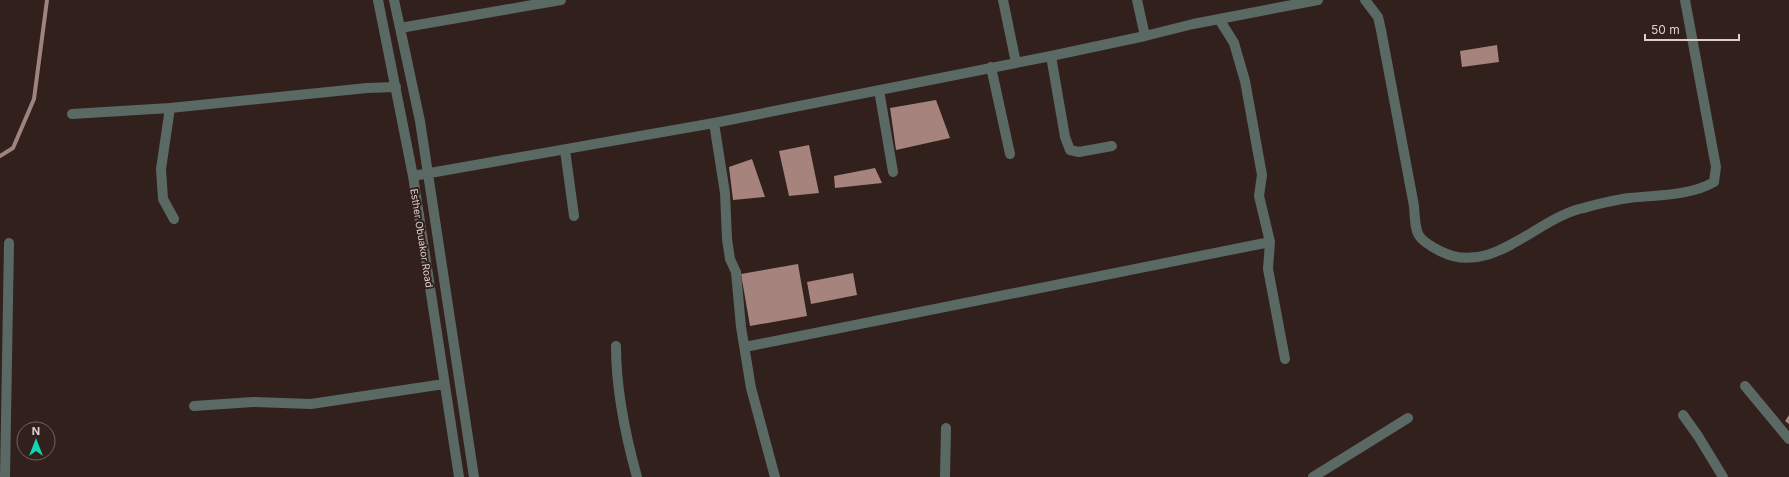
<svg xmlns="http://www.w3.org/2000/svg" width="1789" height="477" font-family="Inter,sans-serif">
	<rect width="100%" height="100%" fill="#31201c"/>
	<g fill="none" stroke-linecap="round" stroke-linejoin="round">
		<path stroke="#9e847e" stroke-width="4" d="M0,156L13,148L34,99L47,0"/>
	</g>
	<path fill="#a6837c" d="M1497,45L1499,62L1462,67L1460,51Z
		M936,100L950,138L896,150L890,108Z
		M809,145L819,193L789,196L779,151Z
		M752,159L765,197L733,200L729,167Z
		M875,168L882,183L835,188L834,176Z
		M798,264L807,316L750,326L741,274Z
		M853,273L857,295L811,304L807,282Z
		M1789,415V424L1785,421Z"/>
	<g fill="none" stroke-linecap="round" stroke-linejoin="round">
		<path stroke="#5a6964" stroke-width="10" d="M378,0L413,176L459,477
			M394,0L420,121L474,477
			M1003,0L1016,63
			M1137,0L1145,36
			M1365,0L1378,17L1381,30L1414,206C1416,233 1414,238 1440,251C1490,277 1533,222 1579,209C1595,205 1612,200 1629,198C1656,195 1690,196 1714,182L1716,167L1685,0
			M1219,19L1234,43L1245,81L1262,175L1259,196L1270,242L1268,269L1285,359
			M400,28L561,0
			M1051,56L1065,137L1070,150L1079,152L1112,146
			M991,67L1010,154
			M879,90L893,172
			M170,108L161,169L163,199L174,219
			M72,114L170,108L367,88L396,87
			M714,123L725,193L727,239L730,259L736,272L741,327L751,388L775,477
			M565,150L574,216
			M413,176L714,123L1051,56L1145,36L1193,24L1318,0
			M616,346C616,391 625,434 637,477
			M745,347L1270,242
			M1745,386L1789,439
			M194,406L253,402L311,404L444,384
			M1683,415L1698,436L1723,477
			M5,477L9,243
			M945,477L946,428
			M1313,477L1408,418"/>
	</g>
	<g text-anchor="middle" stroke-width="4" stroke-linejoin="round" paint-order="stroke">
		<g font-size="10" fill="#dcd0ce" stroke="#31201c">
			<text transform="translate(422 238) rotate(81)" y="4">Esther Obuakor Road</text>
		</g>
	</g>
	<g transform="translate(36 441)"><circle r="19" fill="#31201c" stroke="#756663"/>
	<path d="M0-3L7 15L0 10L-7 15Z" fill="#14d5b3"/>
	<text y="-6" font-size="11" font-weight="bold" text-anchor="middle" fill="#dcd0ce">N</text>
	</g>
	<path d="M1645 34v6h94v-6" fill="none" stroke="#dcd0ce" stroke-width="2"/>
	<text x="1651" y="34" font-size="12" fill="#dcd0ce" stroke="#31201c" stroke-width="3" paint-order="stroke">50 m</text>
</svg>
